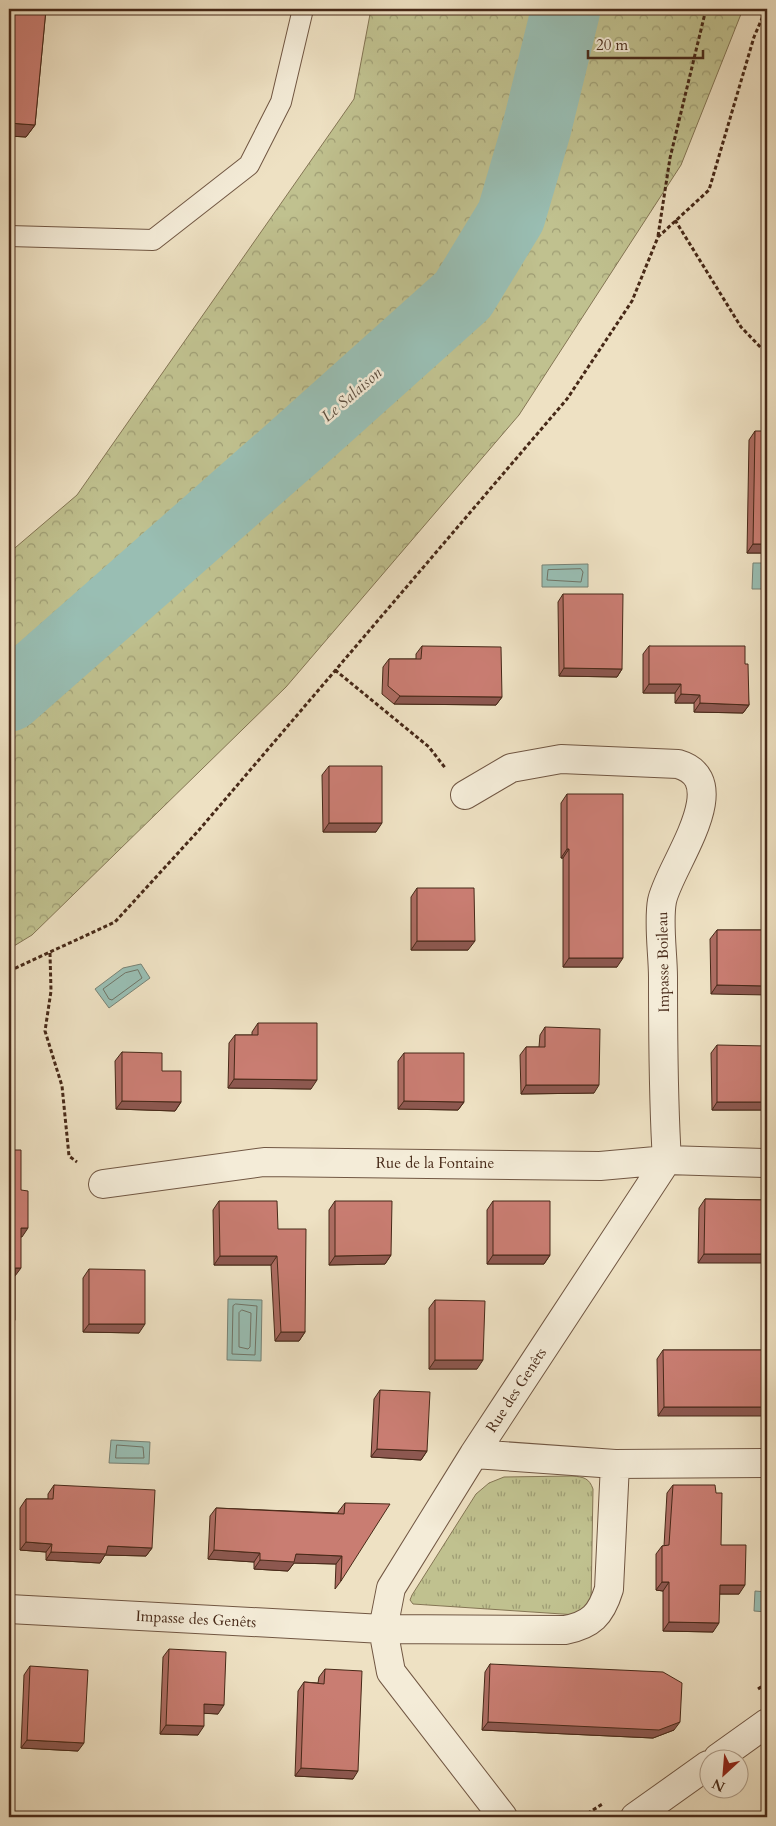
<svg xmlns="http://www.w3.org/2000/svg" width="776" height="1826" font-family="Cardo,serif">
	<defs>
		<pattern id="grass-tufts" width="24" height="20" patternUnits="userSpaceOnUse" patternTransform="scale(1.25)"><rect width="24" height="20" fill="#c0c18f"/><path d="M3 7l-1-3M5 7V3M7 7l1-3M15 17l-1-3M17 17v-4M19 17l1-3" fill="none" stroke="#9e9d74"/></pattern>
		<pattern id="forest-crowns" width="20" height="18" patternUnits="userSpaceOnUse" patternTransform="scale(1.25)"><rect width="20" height="18" fill="#c0c18f"/><path d="M2 6a3 3 0 1 1 6 0M12 15a3 3 0 1 1 6 0" fill="none" stroke="#9e9d74"/></pattern>
	</defs>
	<rect width="100%" height="100%" fill="#eee1c3"/>
	<filter id="stains"><feTurbulence type="fractalNoise" baseFrequency=".004" numOctaves="4"/><feColorMatrix values="0 0 0 0 .2 0 0 0 0 .09 0 0 0 0 .02 0 0 0 .5 -.17"/></filter>
	<radialGradient id="worn" r=".72"><stop offset=".6" stop-color="#630" stop-opacity="0"/><stop offset="1" stop-color="#630" stop-opacity=".3"/></radialGradient>
	<path fill="url(#grass-tufts)" stroke="#847554" d="M572,1476C584,1477 589,1478 593,1489L591,1604L577,1615L413,1604L410,1600L412,1595L476,1494L489,1483L504,1477Z"/>
	<path fill="url(#forest-crowns)" stroke="#847554" d="M371,9H743L681,165L519,415L286,687L32,935L9,949V553L77,495L354,99Z"/>
	<path fill="#99beb3" stroke="#788275" d="M753,563H767V589H752Z
		M588,564V587H542V565Z
		M141,964L150,978L109,1008L95,989L123,968Z
		M228,1299L262,1300L261,1361L227,1360Z
		M111,1440L150,1442L149,1464L109,1463Z
		M755,1591L767,1592V1612L754,1611Z"/>
	<g fill="none" stroke-linecap="round" stroke-linejoin="round">
		<path stroke="#707466" stroke-width="1" d="M581,569L583,572L581,582L547,580L548,570Z
			M138,970L142,978L112,1000L109,999L103,989L125,973Z
			M236,1304L257,1306L255,1355L232,1354L233,1306Z
			M242,1310L251,1313L250,1347L248,1349L239,1347V1313Z
			M117,1445L143,1447L144,1458H116Z"/>
		<path stroke="#99beb3" stroke-width="69" d="M9,697L299,442L463,295L511,216L537,127L566,9"/>
		<g stroke="#715743" stroke-width="22">
			<path id="lane" d="M9,236L153,240L249,165L281,102L303,9"/>
		</g>
		<g stroke="#715743" stroke-width="30">
			<path id="street" d="M465,795L511,768L561,759L678,764C737,781 668,868 662,901C658,922 663,955 663,977C663,1038 663,1099 667,1160L474,1454L391,1588L383,1629L391,1672L503,1817
				M103,1184L264,1162L600,1166L667,1160L767,1163
				M474,1454L615,1464L767,1463
				M9,1609L383,1629L565,1630C591,1625 601,1615 609,1589L615,1464
				M718,1758L767,1723
				M635,1817L708,1765"/>
		</g>
		<path stroke="#472918" stroke-width="3" stroke-dasharray="4 2.5" stroke-linecap="butt" d="M675,220L741,327L767,354
			M658,236L670,158L706,9
			M335,670L429,747L446,769
			M50,953L51,991L45,1031L62,1086L69,1156L77,1162
			M9,971L115,922L199,830L567,399L632,301L658,237L709,190L754,37L766,9
			M758,1689L767,1683
			M582,1817L604,1803"/>
		<use href="#lane" stroke="#f4ecd8" stroke-width="20"/>
		<use href="#street" stroke="#f4ecd8" stroke-width="28"/>
	</g>
	<path fill="#ad6c62" stroke="#472918" d="M9,9H46L35,125L26,137L9,136Z
		M755,431L767,553H747L749,440Z
		M563,594L622,669L617,677L559,676L558,602Z
		M422,646L502,697L496,705L394,704L382,694L383,667L389,659H416V654Z
		M649,646L745,664L749,705L743,713L694,712V703H675V693H643V654Z
		M329,766L376,832H323L322,775Z
		M567,794L617,967H563V858H561V803Z
		M417,888L468,950H411V897Z
		M717,930H767L711,994L710,939Z
		M258,1023L311,1089L228,1088L229,1043L235,1035H252V1032Z
		M545,1027L594,1093L521,1094L520,1055L526,1047H539L540,1035Z
		M717,1045L767,1108L766,1110H712L711,1053Z
		M122,1052L162,1071L181,1102L175,1111L116,1109L115,1061Z
		M404,1053L464,1102L458,1110L398,1109V1061Z
		M705,1199L767,1200L698,1263L699,1208Z
		M219,1201L278,1229L305,1332L299,1341H275L271,1265H214L213,1210Z
		M335,1201L391,1255L385,1264L329,1265V1210Z
		M493,1201L550,1255L544,1264H487V1210Z
		M89,1269L139,1333L83,1332V1278Z
		M435,1300L477,1369H429V1308Z
		M663,1350H767L658,1416L657,1359Z
		M380,1390L427,1451L421,1460L371,1457L374,1399Z
		M54,1485L152,1548L146,1556L105,1555L100,1563L46,1560V1552L20,1550V1508L26,1499H48V1494Z
		M673,1485L721,1545L739,1594H719L713,1632L663,1631V1591L656,1590V1554L662,1546H664L667,1493Z
		M345,1503L341,1581L335,1589L336,1564L294,1563L288,1571L254,1569V1562L208,1559L210,1516L216,1508L338,1513V1512Z
		M169,1649L218,1714L204,1713L198,1735L160,1734L163,1657Z
		M490,1664L674,1730L653,1738L482,1730L485,1672Z
		M30,1666L78,1751L21,1748L24,1675Z
		M325,1669L353,1779L295,1776L298,1691L304,1682L318,1683L319,1677Z"/>
	<path fill="#8d5850" stroke="#472918" d="M9,123L35,125L26,137L9,136Z
		M753,544H767V553H747Z
		M564,668L622,669L617,677L559,676Z
		M649,684H681L675,693H643Z
		M681,694L700,695L694,703H675Z
		M400,696L502,697L496,705L394,704Z
		M700,703L749,705L743,713L694,712Z
		M329,823H382L376,832H323Z
		M567,849H569L563,858H561Z
		M417,941H475L468,950H411Z
		M569,958H623L617,967H563Z
		M717,985L767,986V995L711,994Z
		M234,1079L317,1080L311,1089L228,1088Z
		M526,1085H599L594,1093L521,1094Z
		M122,1101L181,1102L175,1111L116,1109Z
		M404,1101L464,1102L458,1110L398,1109Z
		M717,1102H767V1108L766,1110H712Z
		M21,1228H28L22,1237H15Z
		M704,1254H767V1263H698Z
		M391,1255L385,1264L329,1265L335,1256Z
		M493,1255H550L544,1264H487Z
		M220,1256H277L271,1265H214Z
		M15,1268H21L15,1276Z
		M15,1320L9,1329V1321Z
		M89,1324H145L139,1333L83,1332Z
		M281,1332H305L299,1341H275Z
		M435,1360H483L477,1369H429Z
		M664,1407H767V1416H658Z
		M377,1449L427,1451L421,1460L371,1457Z
		M26,1542L52,1544L46,1552L20,1550Z
		M108,1546L152,1548L146,1556L105,1555L100,1563L46,1560L51,1552Z
		M214,1550L260,1553L254,1562L208,1559Z
		M296,1554L342,1556L336,1564L294,1563L288,1571L254,1569L260,1560Z
		M662,1582H669L663,1591L656,1590Z
		M720,1585H745L739,1594H713Z
		M669,1622L719,1623L713,1632L663,1631Z
		M204,1704L224,1705L218,1714L198,1713Z
		M488,1722H680L674,1730L653,1738L482,1730Z
		M166,1725L204,1726L198,1735L160,1734Z
		M27,1740L84,1743L78,1751L21,1748Z
		M301,1768L358,1771L353,1779L295,1776Z"/>
	<path fill="#c97d72" stroke="#472918" d="M13,9H46L35,125L9,123V78Z
		M755,431H767V544H753Z
		M563,594H623L622,669L564,668Z
		M422,646L501,647L502,697L400,696L388,686L389,659H421Z
		M649,646H745V664H748L749,705L700,703V695L681,694V684H649Z
		M329,766H382V823H329Z
		M567,794H623V958H569V849H567Z
		M417,888H474L475,941H417Z
		M717,930H767V986L717,985Z
		M258,1023H317V1080L234,1079L235,1035H258Z
		M545,1027L600,1029L599,1085H526V1047H545Z
		M717,1045L767,1046V1102H717Z
		M122,1052L162,1053V1071H181V1102L122,1101Z
		M404,1053H464V1102L404,1101Z
		M9,1150H21V1190L28,1191V1228H21V1268H15V1320L9,1321Z
		M705,1199L767,1200V1254H704Z
		M219,1201H277L278,1229H306L305,1332H281L277,1256H220Z
		M335,1201H392L391,1255L335,1256Z
		M493,1201H550V1255H493Z
		M89,1269L145,1270V1324H89Z
		M435,1300L485,1301L483,1360H435Z
		M663,1350H767V1407H664Z
		M380,1390L430,1392L427,1451L377,1449Z
		M54,1485L155,1490L152,1548L108,1546L106,1554L51,1552L52,1544L26,1542V1499H53Z
		M673,1485H715L716,1493H722L721,1545H746L745,1585H720L719,1623L669,1622V1582H662V1546L669,1545Z
		M345,1503L390,1504L341,1581L342,1556L296,1554L294,1562L260,1560V1553L214,1550L216,1508L344,1514Z
		M169,1649L226,1652L224,1705L204,1704V1726L166,1725Z
		M490,1664L663,1672L682,1683L680,1722L659,1730L488,1722Z
		M30,1666L88,1670L84,1743L27,1740Z
		M325,1669L362,1671L358,1771L301,1768L304,1682L324,1684Z"/>
	<g text-anchor="middle" stroke-width="5" stroke-linejoin="round" paint-order="stroke">
		<g font-size="15" fill="#472918" stroke="#f4ecd8">
			<text transform="translate(663 962) rotate(-91)" y="5">Impasse Boileau</text>
			<text x="435" y="1168">Rue de la Fontaine</text>
			<text transform="translate(516 1390) rotate(-57)" y="5">Rue des Genêts</text>
			<text transform="translate(196 1619) rotate(3)" y="5">Impasse des Genêts</text>
		</g>
		<g font-size="16" font-style="italic" fill="#5c4e3f" stroke="#f4ecd8">
			<text transform="translate(351 394) rotate(-41)" y="6">Le Salaison</text>
		</g>
	</g>
	<rect width="776" height="1826" fill="none" stroke="#eee1c3" stroke-width="30"/>
	<rect x="10" y="10" width="756" height="1806" fill="none" stroke="#472918" stroke-width="2.5"/>
	<rect x="15" y="15" width="746" height="1796" fill="none" stroke="#472918"/>
	<g transform="translate(724 1774) rotate(206)"><circle r="24" fill="#f4ecd8" stroke="#af9e8b"/>
	<path d="M0-4L9 19L0 12L-9 19Z" fill="#8f2418"/>
	<text y="-8" font-size="14" font-weight="bold" text-anchor="middle" fill="#472918">N</text>
	</g>
	<path d="M588 50v8h115v-8" fill="none" stroke="#472918" stroke-width="2.5"/>
	<text x="596" y="50" font-size="15" fill="#472918" stroke="#f4ecd8" stroke-width="4" paint-order="stroke">20 m</text>
	<rect width="100%" height="100%" filter="url(#stains)"/>
	<rect width="100%" height="100%" fill="url(#worn)"/>
</svg>
